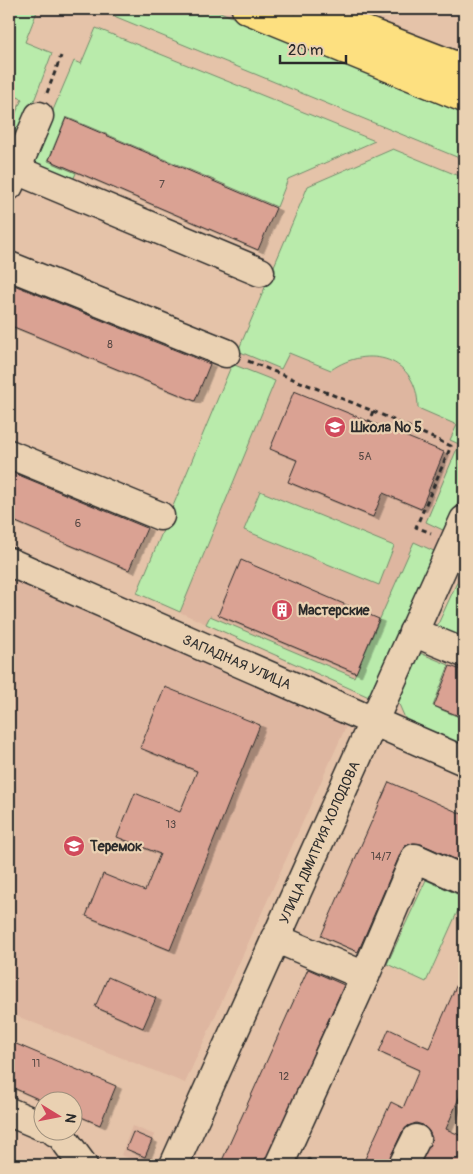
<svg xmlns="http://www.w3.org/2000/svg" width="473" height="1174" font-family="Pangolin,sans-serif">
	<defs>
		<filter id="shadow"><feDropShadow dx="5.5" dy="3" stdDeviation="0" flood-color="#0004"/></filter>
	</defs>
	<rect width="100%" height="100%" fill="#e5c3a9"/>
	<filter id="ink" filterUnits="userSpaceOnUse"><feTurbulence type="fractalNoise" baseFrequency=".02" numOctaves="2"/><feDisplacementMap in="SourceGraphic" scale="10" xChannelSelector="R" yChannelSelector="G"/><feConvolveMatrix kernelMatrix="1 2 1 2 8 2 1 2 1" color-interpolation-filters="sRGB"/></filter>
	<g filter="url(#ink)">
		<path fill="#deb6a0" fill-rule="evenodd" d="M308,186L464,250V490L369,697L137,593Z
			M9,576L348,722L185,1083L9,1013ZM165,687L260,725L170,950L86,916L103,875L145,891L160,854L117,837L135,793L180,812L197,771L140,748ZM108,977L156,998L143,1028L95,1007Z
			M132,1126L155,1135L144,1164L121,1155Z"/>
		<path fill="#b9ebab" stroke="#728b6b" d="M9,9H38L25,42L52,53L11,162L9,161V129L22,99L9,93Z
			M97,9H213L464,114V160Z
			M96,28L375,141L288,179L277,207L66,117L48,161L76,173L71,185L28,169L74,61L81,64Z
			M393,149L464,178V490L445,531L426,522L459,444L450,440L457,425L418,408C418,357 368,344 331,370L289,353L281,369L238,351L308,186Z
			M232,364L275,381L180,612L137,593Z
			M260,491L394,546L379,585L244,530Z
			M414,542L436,552L369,697L206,624L210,616L354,677Z
			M464,567V646L434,633Z
			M420,653L449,665L433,706L464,719V749L408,725L398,702Z
			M426,880L464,897L426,982L387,964Z"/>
		<path fill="#daa293" stroke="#2b2b2b" filter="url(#shadow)" d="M66,118L276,208L258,250L49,160Z
			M9,283L210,364L195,401L9,325Z
			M294,391L444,452L421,509L383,493L373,517L288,482L297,460L270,449Z
			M9,471L147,528L129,570L9,519Z
			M241,560L379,619L356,673L218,615Z
			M450,666L464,671V718L434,706Z
			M165,687L260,725L170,950L86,916L103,874L145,891L160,854L117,837L135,793L180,812L197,771L140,748Z
			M389,782L464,815V863L421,844L413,843L405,846L401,852L358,952L321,936Z
			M464,968V1086L446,1129L464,1137V1156L460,1165H420L432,1138L429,1131L423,1125L416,1123L408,1126L402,1132L387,1165H374L364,1161L391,1102L403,1108L419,1070L379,1052L389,1029L429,1048Z
			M308,969L344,985L264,1165H220Z
			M108,977L156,998L143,1028L95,1007Z
			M9,1041L116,1086L100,1125L72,1113V1102H45L9,1086Z
			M133,1132L152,1140L145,1157L126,1149Z"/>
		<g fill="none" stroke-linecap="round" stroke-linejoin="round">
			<g stroke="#2b2b2b" stroke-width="31">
				<g id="minor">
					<path d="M9,167L260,272"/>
					<path d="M9,186L39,116"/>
					<path d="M9,266L226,353"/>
					<path d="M9,454L160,516"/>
					<path id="s1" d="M9,562L464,761"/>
					<path d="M413,632L464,653"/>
					<path d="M275,938L365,976L279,1165"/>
					<path d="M365,976L415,858L464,880"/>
					<path d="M9,1112L42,1126"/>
					<path d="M55,1132L60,1134L83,1165"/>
					<path id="s2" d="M174,1165L464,520"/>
					<path d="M403,1165L416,1139"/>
				</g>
			</g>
			<g stroke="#2b2b2b" stroke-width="31">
				<path id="major" d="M246,9L464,98
					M309,9L464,69"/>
			</g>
			<path stroke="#2b2b2b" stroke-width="3" stroke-dasharray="5 4" stroke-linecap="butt" d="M47,93L61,56
				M248,361L373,411L369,422
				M373,411L451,446L416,527L431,533
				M308,1159L315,1165"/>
			<use href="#minor" stroke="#ead1b2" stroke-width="28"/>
			<use href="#major" stroke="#fde080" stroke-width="28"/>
		</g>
	</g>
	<defs>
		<g id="school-disc" transform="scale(1.125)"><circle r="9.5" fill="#d1495b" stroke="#ead1b2"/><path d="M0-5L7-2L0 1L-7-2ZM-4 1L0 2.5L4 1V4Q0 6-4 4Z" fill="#fff"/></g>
		<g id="building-disc" transform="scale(1.125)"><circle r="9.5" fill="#d1495b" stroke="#ead1b2"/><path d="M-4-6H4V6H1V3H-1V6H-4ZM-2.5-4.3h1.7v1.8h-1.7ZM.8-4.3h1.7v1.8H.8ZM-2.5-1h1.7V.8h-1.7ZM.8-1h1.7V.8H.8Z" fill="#fff"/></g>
	</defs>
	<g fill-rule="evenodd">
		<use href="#school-disc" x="335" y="427"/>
		<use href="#building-disc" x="282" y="610"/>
		<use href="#school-disc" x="74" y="846"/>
	</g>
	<g text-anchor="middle" stroke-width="4.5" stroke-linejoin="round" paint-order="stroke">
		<g font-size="11" fill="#574945">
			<text x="162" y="188">7</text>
			<text x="110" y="348">8</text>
			<text x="365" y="460">5А</text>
			<text x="78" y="527">6</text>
			<text x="171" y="828">13</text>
			<text x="381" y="860">14/7</text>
			<text x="36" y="1067">11</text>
			<text x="284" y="1080">12</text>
		</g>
		<g font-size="14" font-weight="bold" fill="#2b2b2b" stroke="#ead1b2" text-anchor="start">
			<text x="351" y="432">Школа № 5</text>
			<text x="298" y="615">Мастерские</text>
			<text x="90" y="851">Теремок</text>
		</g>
		<g font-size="14" fill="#2b2b2b" stroke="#ead1b2">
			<text dy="5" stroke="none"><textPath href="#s1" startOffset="249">ЗАПАДНАЯ УЛИЦА</textPath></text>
			<text dy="5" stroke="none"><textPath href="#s2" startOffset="354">УЛИЦА ДМИТРИЯ ХОЛОДОВА</textPath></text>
		</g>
	</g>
	<rect width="473" height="1174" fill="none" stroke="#ead1b2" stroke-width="30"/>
	<rect x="15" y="15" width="443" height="1144" fill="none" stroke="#2b2b2b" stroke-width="2" filter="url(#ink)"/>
	<g transform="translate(58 1116) rotate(100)"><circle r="24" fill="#ead1b2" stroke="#9e8f7c"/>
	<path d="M0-4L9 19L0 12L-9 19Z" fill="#d1495b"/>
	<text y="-8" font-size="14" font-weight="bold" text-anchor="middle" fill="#2b2b2b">N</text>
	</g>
	<path d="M280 55v8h66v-8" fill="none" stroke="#2b2b2b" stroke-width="2.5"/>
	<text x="288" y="55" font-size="15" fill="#2b2b2b" stroke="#ead1b2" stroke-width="4" paint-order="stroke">20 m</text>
</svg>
